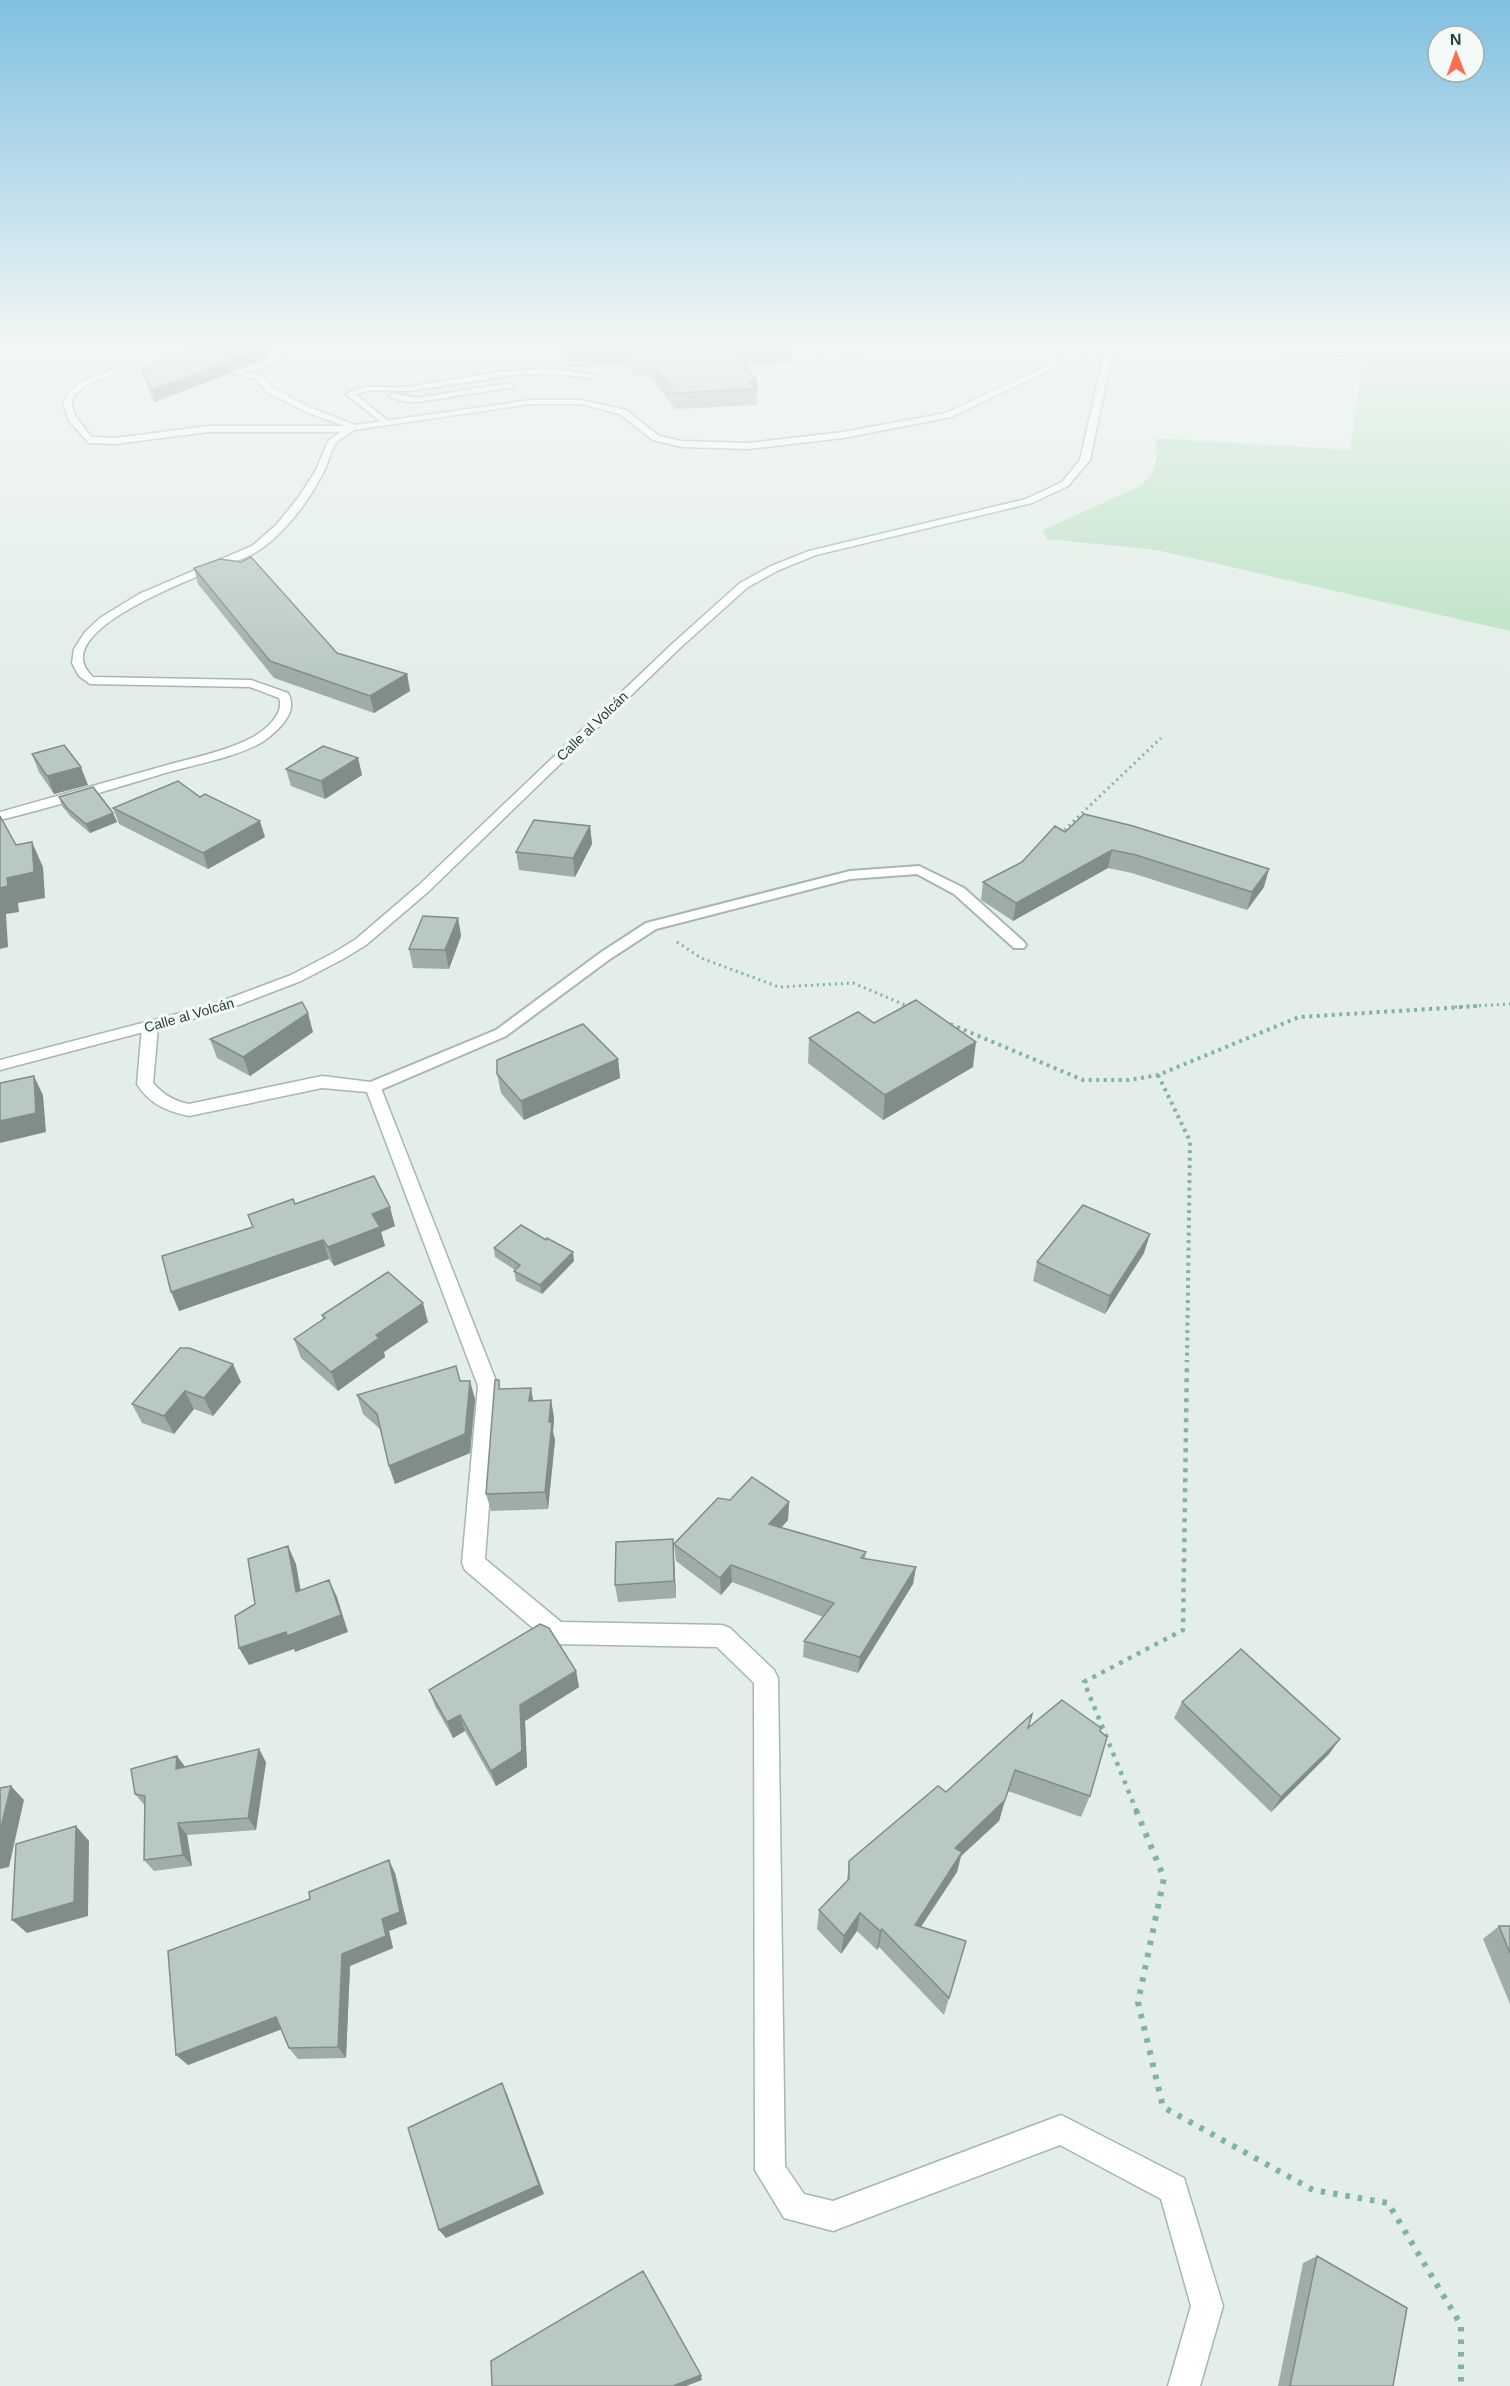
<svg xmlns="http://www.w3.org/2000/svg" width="1510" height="2386" font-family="Arial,sans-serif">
	<rect width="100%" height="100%" fill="#e3eee8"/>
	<path fill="#bbe1c2" d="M1277,341H1510V631L1157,550L1047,539L1043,530L1138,487C1158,473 1158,460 1155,438L1350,450L1364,351Z"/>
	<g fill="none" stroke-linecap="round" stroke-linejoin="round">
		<g stroke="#a5b7af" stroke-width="4">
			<path id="service" d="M543,369L567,370L596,376L592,378L567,375L521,374L408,391L370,390L355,394L388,421L389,423L385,425L346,394L363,387H408L499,372Z
				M510,383L513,387L417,402L403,401L389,396L393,394L417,398Z
				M919,866L964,888L1024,942L1026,945L1024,948H1014L954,894L917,874L850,879L656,929L610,959L506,1036L378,1091H368L365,1087L368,1083L496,1030L600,953L646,923L850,871Z"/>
		</g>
		<g stroke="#a5b7af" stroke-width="3">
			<path id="minor" d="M733,341C764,341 794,352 825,351C851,351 874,341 899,341C865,360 767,361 733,341Z
				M1099,341H1110L951,417L843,438L748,449L682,447L653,440L620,414L581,404H531L354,430C349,435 339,438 336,443C331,450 329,461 325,469C312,496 293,522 270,542C264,547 258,551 251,555C225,567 38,628 93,677L251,680L288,693C299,712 279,730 264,741C242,755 199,764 172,771C115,788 58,806 0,820V812C53,797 107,782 160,767C191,758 225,752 253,737C265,730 285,714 279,698L250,687L90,684L79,676L72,663L74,649L85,632L100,618L139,594L252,546L276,525L298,498L316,470L328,441L340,432H208L115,444L89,443L70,422L63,405C68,384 92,376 111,370L115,372C109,377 101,379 93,382C58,399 73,414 92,437L115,438L208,426H345L308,413L267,392L256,379L232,372L268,360L275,347L301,344L326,347C319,351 291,350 281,351L274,364L246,372L262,375L273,388L314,409L355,425L531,400H581L626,410L659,436L682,441L748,443L843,432L946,413Z
				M1201,341H1225L1353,359L1349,361Z
				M150,1022L158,1027L153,1083C164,1095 174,1101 189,1104L322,1076L379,1083L498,1386L485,1559L561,1622L722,1625L730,1628L774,1670L778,1678L785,2166L804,2194L833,2201L1061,2115L1071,2120L1184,2178L1223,2306L1200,2386H1168L1191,2306L1161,2199L1060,2145L833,2231L784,2218L755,2170L754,1683L717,1647L556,1644L548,1641L465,1570L462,1563L478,1386L367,1092L322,1088L189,1116C167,1111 149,1104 137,1084L142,1027Z"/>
		</g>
		<g stroke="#a5b7af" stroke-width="3">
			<path id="tertiary" d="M1107,341H1115L1090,460L1068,486L1032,503L816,555L779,570L748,587L680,648L429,891L366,945L345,958L301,981L223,1011L0,1070V1060L211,1005L291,975L335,952L356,939L419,885L672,644L740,583L771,566L809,551L1026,499L1062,482L1080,460Z"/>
		</g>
		<path stroke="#81b4a0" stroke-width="3" stroke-dasharray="2 4" stroke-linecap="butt" d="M1060,834L1161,738
			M677,942L701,958L779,987L853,983L910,1007
			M1455,1007L1510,1004"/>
		<path stroke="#81b4a0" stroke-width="4" stroke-dasharray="3 4.5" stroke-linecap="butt" d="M907,1006L910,1007
			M950,1024L1083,1080H1129L1158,1075L1299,1017L1479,1006
			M1158,1075L1190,1141L1187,1361"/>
		<path stroke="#81b4a0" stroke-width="4.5" stroke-dasharray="4 6" stroke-linecap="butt" d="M1137,1812L1084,1682L1183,1630L1187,1360"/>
		<path stroke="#81b4a0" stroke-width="6" stroke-dasharray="4.5 8" stroke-linecap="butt" d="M1136,1810L1164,1878L1138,2002L1163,2107L1313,2190L1388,2203L1461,2325V2386"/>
		<use href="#service" fill="#fff" fill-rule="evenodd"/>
		<use href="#minor" fill="#fff" fill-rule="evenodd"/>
		<use href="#tertiary" fill="#fff" fill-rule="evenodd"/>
	</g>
	<path fill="#9eada6" d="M565,341H788L791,348V363L743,364L757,381V405L675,409L650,376H633L629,365L567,367Z
		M269,353L266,358L231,370V373L154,402L146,381L142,370Z
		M241,562L337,653L407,674L410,691L374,713L274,678L198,584L194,568Z
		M32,754L88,785L54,794L39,772Z
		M358,758L362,775L325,799L291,786L286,769Z
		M59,797L113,813L117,822L90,833L71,817L62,806Z
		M200,797L265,837L208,869L119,824L113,808Z
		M590,826L592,844L575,877L519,870L516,852Z
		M1065,832L1264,887L1247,910L1132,873L1108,868L1013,921L981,900L983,882L1022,862Z
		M458,918L461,936L449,969L413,968L409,949Z
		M874,1023L973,1067L883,1120L808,1063L809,1038Z
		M313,1032L250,1076L217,1058L210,1039Z
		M618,1059L620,1078L524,1120L501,1093L497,1074Z
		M295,1204L395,1226L381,1232L385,1246L334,1266L329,1259L179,1311L253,1227L248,1215Z
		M494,1248L574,1261L542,1294L516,1281L514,1271L515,1270L495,1257Z
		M1144,1253L1105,1314L1033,1281L1037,1262Z
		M322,1315L428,1322L384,1352L385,1357L338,1391L301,1358L294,1339L323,1319Z
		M180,1348L241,1382L213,1416L194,1409L174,1434L142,1423L132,1404Z
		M460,1381L475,1399L470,1453L395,1484L389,1466L381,1430L363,1414L357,1395Z
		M501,1389L533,1401L551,1400L554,1418L553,1432L555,1440L548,1509L491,1511L486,1494Z
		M730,1500L789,1502L788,1520L781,1528L866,1552L865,1559L916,1567L913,1584L858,1673L803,1657L804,1641L823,1617L732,1582L721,1595L676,1561L674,1544Z
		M674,1556L676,1598L618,1602L615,1585Z
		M576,1671L579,1687L525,1721L527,1767L496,1786L465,1731L453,1738L435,1706L429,1690Z
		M1182,1702L1329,1754L1271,1812L1174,1718Z
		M1028,1728L1100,1731L1090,1796L1081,1817L1008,1791L999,1821L961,1856L957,1872L921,1927L949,1998L944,2015L879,1947L877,1950L857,1931L841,1954L817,1929L819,1910L847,1881L849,1861L946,1792Z
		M177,1756L185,1767L266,1762L256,1830L187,1835L192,1866L154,1871L144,1860L145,1806L135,1794Z
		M395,1873L407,1924L389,1931L393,1948L350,1966L346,2058L298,2059L289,2048L281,2029L188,2065Z
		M1499,1926H1510V2004L1483,1939Z
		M1317,2256L1393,2386H1278L1303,2263Z"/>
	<path fill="#818d87" d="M267,342L269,353L266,358L231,370V373L154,402L151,390Z
		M757,381V396V389L749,382Z
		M407,674L410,691L374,713L370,696Z
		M358,758L362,775L325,799L321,781Z
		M81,767L88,785L54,794L47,776Z
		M113,813L117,822L90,833L86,824Z
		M260,821L265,837L208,869L203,853Z
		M590,826L592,844L575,877L573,858Z
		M32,842L43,867L45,898L18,903L19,912L6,914L8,947L0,949V888Z
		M1112,850L1108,868L1013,921L1016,903Z
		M1269,869L1264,887L1247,910L1252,892Z
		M458,918L461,936L449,969L445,950Z
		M308,1013L313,1032L250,1076L243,1057Z
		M976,1042L973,1067L883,1120L885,1095Z
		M618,1059L620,1078L524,1120L521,1101Z
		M34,1076L43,1095L46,1132L0,1143V1121Z
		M390,1207L395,1226L381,1232L385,1246L334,1266L328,1247L372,1214Z
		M1150,1234L1144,1253L1105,1314L1110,1296Z
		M323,1240L329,1259L179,1311L171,1292Z
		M573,1252L574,1261L542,1294L540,1285Z
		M423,1303L428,1322L384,1352L385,1357L338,1391L331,1372L376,1335Z
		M233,1364L241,1382L213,1416L204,1398Z
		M470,1381L475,1399L470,1453L395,1484L389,1466Z
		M531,1388L534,1406L529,1401Z
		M185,1391L194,1409L174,1434L164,1416Z
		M551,1400L554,1418L553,1432L555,1440L548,1509L545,1492Z
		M789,1502L788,1520L768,1542L769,1524Z
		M673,1539L674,1556L676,1598L674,1581Z
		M288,1546L296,1564L304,1609L296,1592Z
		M731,1565L732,1582L721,1595L720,1578Z
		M916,1567L913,1584L858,1673L860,1657Z
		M329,1580L337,1597L348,1632L295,1652L294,1649L249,1665L239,1648Z
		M576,1671L579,1687L525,1721L527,1767L496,1786L491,1771L520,1705Z
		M460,1715L465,1731L453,1738L447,1722Z
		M1340,1739L1329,1754L1271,1812L1281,1797Z
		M259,1749L266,1762L256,1830L248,1818Z
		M177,1756L186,1768L176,1769Z
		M11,1786L24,1800L9,1867L0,1869V1831Z
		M1005,1800L999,1821L961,1856L957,1872L910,1943L915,1925L955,1848Z
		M178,1823L187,1835L192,1866L183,1855Z
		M76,1826L89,1841L88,1916L27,1933L12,1920Z
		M389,1860L395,1873L407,1924L389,1931L393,1948L350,1966L346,2058L338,2047L342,1954L382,1919Z
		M860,1913L857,1931L841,1954L844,1936Z
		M882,1929L879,1947L877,1950L880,1931Z
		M276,2017L285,2028L188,2065L176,2055Z
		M502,2083L507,2094L544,2194L446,2238L439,2230Z
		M701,2375L702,2380L686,2386H673Z"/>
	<path fill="#b8c9c1" stroke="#818d87" stroke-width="1.5" d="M207,341H260L267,342L264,347L229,359L228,362L151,390L142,370Z
		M565,341H785L790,342L791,348L730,349L757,381L749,382L757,389L674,393L649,361H632L628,350L565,352Z
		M251,557L337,653L407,674L370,696L270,661L194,568L220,559L241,562Z
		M64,745L81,767L47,776L32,754Z
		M323,746L358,758L321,781L286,769Z
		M178,781L200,797L205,794L260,821L203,853L113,808Z
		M93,787L113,813L86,824L67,808L59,797Z
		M1084,814L1133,826L1269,869L1252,892L1136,855L1112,850L1016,903L983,882L1022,862L1055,826L1065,832Z
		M0,816L16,845L32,842L34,872L7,878L8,886L0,888Z
		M534,820L590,826L573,858L516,852Z
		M423,916L458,918L445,950L409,949Z
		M916,1000L976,1042L885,1095L809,1038L858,1012L874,1023Z
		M302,1002L308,1013L243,1057L210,1039Z
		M583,1024L618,1059L521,1101L497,1074V1060Z
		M34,1076L36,1113L0,1121V1083Z
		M374,1176L390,1207L372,1214L380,1227L328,1247L323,1240L171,1292L162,1256L253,1227L248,1215L293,1199L295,1204Z
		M1083,1205L1150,1234L1110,1296L1037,1262Z
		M521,1225L546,1240L547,1238L573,1252L540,1285L514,1271L520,1265L494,1248Z
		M388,1272L423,1303L376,1335L379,1338L331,1372L294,1339L325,1318L322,1315Z
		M180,1348H189L233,1364L204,1398L185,1391L164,1416L132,1404Z
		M456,1366L460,1381H470L465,1434L389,1466L377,1414L357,1395Z
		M495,1380H499V1389L531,1388L529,1401L551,1400L549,1422H552L545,1492L486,1494Z
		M752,1477L789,1502L769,1524L866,1552L861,1558L916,1567L860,1657L804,1641L834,1603L731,1565L720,1578L674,1544L718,1498L730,1500Z
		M673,1539L674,1581L615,1585L616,1542Z
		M288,1546L296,1592L329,1580L341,1615L287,1636L286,1632L239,1648L235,1616L255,1604L248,1559Z
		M540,1624L549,1628L576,1671L520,1705L522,1751L491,1771L460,1715L447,1722L429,1690Z
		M1241,1649L1340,1739L1281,1797L1182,1702Z
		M1062,1700L1101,1728L1100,1731L1107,1737L1090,1796L1015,1770L1005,1800L955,1848L962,1852L915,1925L966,1941L949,1998L882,1929L880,1931L860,1913L844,1936L819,1910L849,1879V1861L938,1786L946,1792L1032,1714L1028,1728Z
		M259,1749L248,1818L178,1823L183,1855L144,1860L145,1796L135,1794L131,1769L177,1756L176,1769Z
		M11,1786L0,1831V1788Z
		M76,1826L74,1902L12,1920L16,1844Z
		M389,1860L400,1912L382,1919L386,1936L342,1954L338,2047L289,2048L276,2017L176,2055L168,1951L310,1899L309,1892Z
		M1499,1926H1510V1953Z
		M502,2083L539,2185L439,2230L408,2128Z
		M1317,2256L1407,2308L1393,2386H1290Z
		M643,2271L701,2375L673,2386H492L491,2361Z"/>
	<linearGradient id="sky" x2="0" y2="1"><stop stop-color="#81c0e1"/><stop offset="0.51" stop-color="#f2f7f5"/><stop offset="1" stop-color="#f2f7f5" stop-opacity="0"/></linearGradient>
	<rect width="1510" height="675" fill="url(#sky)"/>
	<g text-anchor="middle" stroke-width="6" stroke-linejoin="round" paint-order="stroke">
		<g font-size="14" fill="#214136" stroke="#f4faf7">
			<text transform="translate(592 726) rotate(-44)" y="5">Calle al Volcán</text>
			<text transform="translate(189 1015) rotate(-16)" y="5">Calle al Volcán</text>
		</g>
	</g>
	<g transform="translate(1456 54) rotate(359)"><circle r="28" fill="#f4faf7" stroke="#a0b0aa" stroke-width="1.5"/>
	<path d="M0-4.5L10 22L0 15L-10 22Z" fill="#fd6f53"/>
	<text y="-9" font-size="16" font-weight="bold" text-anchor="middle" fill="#214136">N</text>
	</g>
</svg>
